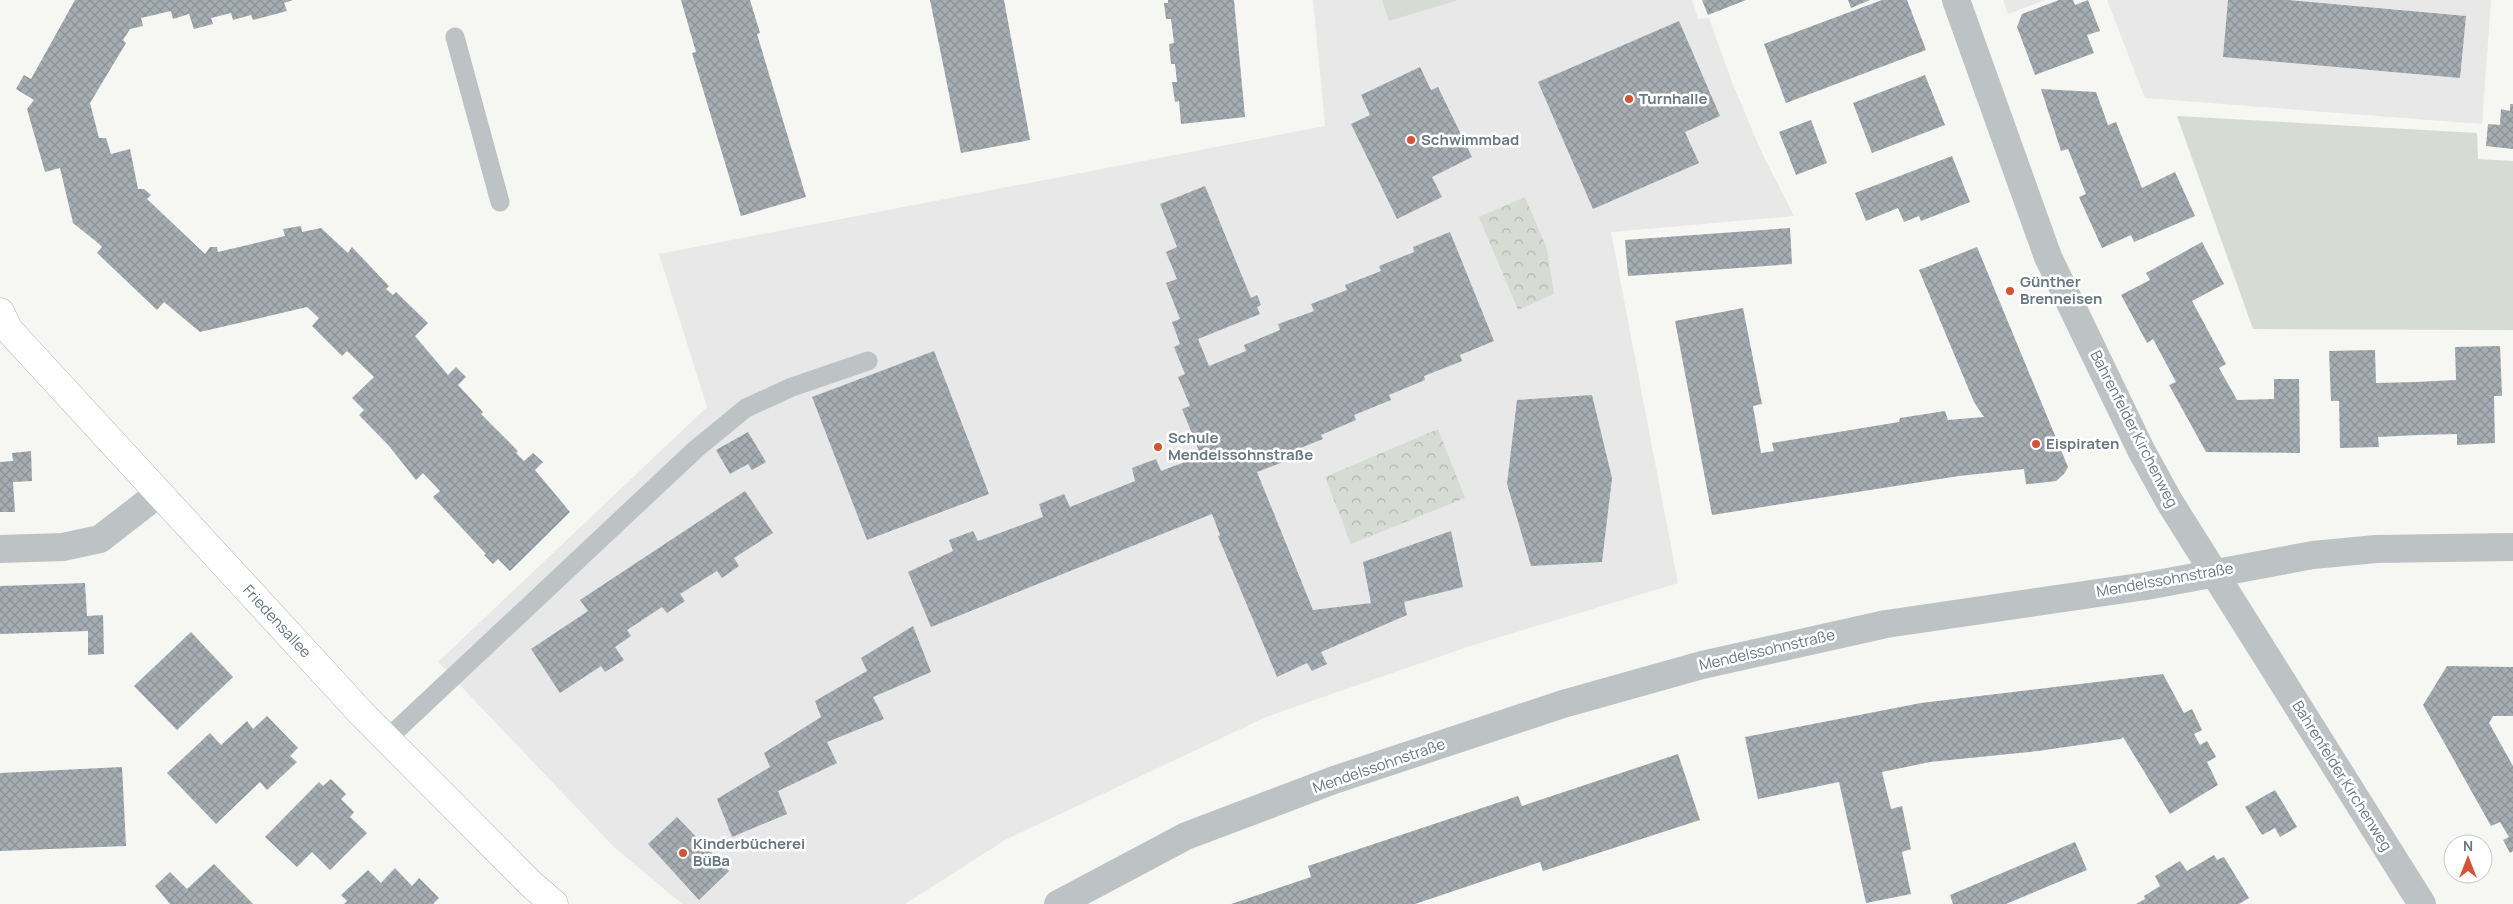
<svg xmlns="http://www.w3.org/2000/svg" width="2513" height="904" font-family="Manrope,sans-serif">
	<defs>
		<pattern id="forest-crowns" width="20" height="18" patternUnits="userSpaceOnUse" patternTransform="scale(1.25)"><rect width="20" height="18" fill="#d6dbd3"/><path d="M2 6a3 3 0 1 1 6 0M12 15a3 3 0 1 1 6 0" fill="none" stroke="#b1b6b1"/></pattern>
		<pattern id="building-cross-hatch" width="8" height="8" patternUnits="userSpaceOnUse" patternTransform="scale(1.25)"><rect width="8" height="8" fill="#a5adb2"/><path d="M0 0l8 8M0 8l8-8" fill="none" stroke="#8a9296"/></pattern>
	</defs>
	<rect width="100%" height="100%" fill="#f6f6f3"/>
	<path fill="#e7e8e7" d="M1313,0H1692L1698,19L1709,18L1730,77L1760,149L1794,216L1611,232L1678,583L1467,647L1266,717L1005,840L905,904H682L614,847L438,662L707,407L659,254L1325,126Z
		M2003,0H2045L2008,14Z
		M2107,0H2491L2482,124L2145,98Z"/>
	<path fill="url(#forest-crowns)" d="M1525,197L1547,249L1554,294L1518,310L1479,217Z
		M1438,429L1465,498L1351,544L1325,477Z"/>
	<path fill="#d6dbd3" d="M1382,0H1458L1389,21Z
		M2177,116L2477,133L2478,159L2513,161V330L2253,329Z"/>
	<path fill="url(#building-cross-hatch)" d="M75,0H293L284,3L287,11L253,20L251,15L233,20L231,13L211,18L213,24L194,29L189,14L173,19L171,11L141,18L143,26L130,29L123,40L126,43L90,103L99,138H106L111,154L130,149L138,189H144L151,195L147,199L205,254L210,247H217L218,252L285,236L283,229L301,226L302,232L321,228L348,253L352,247L389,286L386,289L393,295L396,292L428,323L415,336L448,375L456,367L466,377L458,385L483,412L481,414L518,451L516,453L524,461L533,453L543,462L535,470L570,512L510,571L498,559L493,564L484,555L486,554L433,497L440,491L423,473L416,480L389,446L359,415L364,410L352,398L374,377L347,351L342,356L312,326L319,318L307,307L200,332L164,302L157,310L97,253L102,247L98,243L73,223L60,168L45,172L27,109L34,100L16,89L24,75L31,79Z
		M681,0H750L760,33L757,34L806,197L741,216L692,53L696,52Z
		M930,0H1004L1030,140L961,153Z
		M1168,0H1234L1245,117L1181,124L1179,101L1175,102L1172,82H1177L1175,64H1171L1169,44L1174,43L1171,19H1166L1164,3H1168Z
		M1702,0H1746L1708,15Z
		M1848,0H1870L1851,8Z
		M1882,0H1907L1926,50L1786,103L1764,44Z
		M2059,0H2073L2075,5L2088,0L2100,31L2087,35L2094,53L2035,75L2017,27L2022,14Z
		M2228,0H2288L2466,16L2460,78L2223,57Z
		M1679,21L1720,116L1685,132L1699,163L1593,209L1538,82Z
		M1420,67L1431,90L1438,87L1472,157L1432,177L1442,197L1397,219L1351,124L1370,115L1361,95Z
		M1925,75L1945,125L1872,153L1853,103Z
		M2041,89L2096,92L2108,125L2116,122L2142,188L2175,172L2195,216L2134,242L2131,235L2102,248L2079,197L2086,194L2068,149L2061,151Z
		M2510,104H2513V149L2486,146L2488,124L2500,125L2501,109L2510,111Z
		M1811,120L1827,163L1796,175L1779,132Z
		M1952,156L1970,202L1921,221L1919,216L1904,222L1898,208L1866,221L1855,193Z
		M1205,186L1251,298L1257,295L1261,305L1257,307L1260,314L1198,339L1209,366L1246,351L1244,345L1280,330L1278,324L1314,311L1311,304L1347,290L1345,285L1381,271L1379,266L1414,252L1413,247L1450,232L1494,341L1460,355L1462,361L1424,376L1425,380L1389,395L1391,400L1354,415L1356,420L1321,435L1323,439L1288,453L1291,459L1257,472L1313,610L1371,603L1363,562L1451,531L1463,587L1404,602L1407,615L1321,652L1327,664L1312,671L1307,663L1277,677L1218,536L1220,535L1212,514L931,627L908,572L953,551L949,540L973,531L978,541L1043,517L1039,504L1064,494L1070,507L1135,481L1132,468L1156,459L1161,471L1201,456L1182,409L1190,406L1178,377L1185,374L1174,347L1180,344L1172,322L1180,319L1166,283L1177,279L1166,252L1177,247L1160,204Z
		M1790,228L1792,264L1628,276L1625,240Z
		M2202,242L2224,284L2192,301L2226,364L2219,368L2237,400L2274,399V379H2299L2300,453L2206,452L2169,385L2176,382L2153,339L2147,343L2121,295L2150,280L2146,273Z
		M1977,247L2068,467L2064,474L2056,481L2030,484H2026L2024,469L1959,476L1712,515L1675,321L1743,308L1762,404L1753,406L1761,453L1774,451L1772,443L1899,422L1900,418L1945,411L1948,420L1984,417L1974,402L1919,270Z
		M2500,346L2502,396H2494L2495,443L2457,445V434L2418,435L2378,437L2379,447L2340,448L2339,401H2331L2329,351L2375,350L2376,383L2416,382L2456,380L2455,347Z
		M934,351L989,494L867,540L812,397Z
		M1592,395L1612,478L1602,562L1531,566L1507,484L1517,400Z
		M748,432L766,462L752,470L748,464L730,474L716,450Z
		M31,451L32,481L13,482L15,512H0V462L13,461L12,453Z
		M745,491L773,533L734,558L739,566L722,578L717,571L680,594L685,601L667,613L662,607L627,630L631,636L615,647L624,660L605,672L601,666L560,693L531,649L588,611L580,600Z
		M85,583L87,616L103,615L104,654L88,655V631L0,634V586Z
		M913,626L931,672L873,697L884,719L827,742L837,763L778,791L787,814L732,837L717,799L770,767L764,753L821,717L815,701L867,671L861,658Z
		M191,632L233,677L177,730L134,686Z
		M2447,666L2513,667V716H2493L2489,723L2513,766V851L2510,853L2503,840L2509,837L2500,822L2491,826L2423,705Z
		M2163,674L2184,713L2192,709L2202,730L2194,734L2200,745L2207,741L2216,757L2207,762L2218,785L2170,814L2123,737L2121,739L2038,751L1930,762L1882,772L1891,809L1902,806L1911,849L1902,852L1911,894L1866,903L1839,782L1758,799L1745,737L1921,703Z
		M267,716L298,748L290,756L297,762L267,790L260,782L216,824L167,773L210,733L221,745L247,721L253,729Z
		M1678,754L1700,820L1626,844L1543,871L1540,862L1415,904H1231L1311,877L1308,866L1518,796L1522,806Z
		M122,767L126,846L0,851V773Z
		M331,779L346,794L341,799L354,812L350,817L367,833L330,870L312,852L297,867L265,837L319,782L323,786Z
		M2275,790L2297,827L2280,837L2275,828L2262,835L2245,807Z
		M677,817L729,871L699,900L648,844Z
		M2075,842L2087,870L2006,904H1953L1950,895Z
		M2214,855L2217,860L2224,857L2249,898L2239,904H2136L2145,899L2144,896L2160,886L2155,876L2180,861L2187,871Z
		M214,864L253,904H170L155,886L170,872L187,889Z
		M395,868L412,886L419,878L439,898L433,904H344L347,901L341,895L368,870L381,883Z"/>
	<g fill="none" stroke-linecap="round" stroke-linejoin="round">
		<g stroke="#b0b6ba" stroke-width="29">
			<g id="secondary">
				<path id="s1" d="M0,312L9,330L363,715L531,884L554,904"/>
			</g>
		</g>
		<path stroke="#bdc2c5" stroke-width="19" d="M455,37L500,202
			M387,739L696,449L746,408L792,387L868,361"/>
		<path stroke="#bdc2c5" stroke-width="28" d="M1956,0L2048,257L2141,450L2169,501L2422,904
			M0,549L63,547L100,539L158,494
			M1058,904L1186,836L1334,780L1563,704L1702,665L1886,624L2146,586L2313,555L2376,549L2513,547"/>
		<use href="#secondary" stroke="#fff" stroke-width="28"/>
	</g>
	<g fill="#d75233" stroke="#fff" stroke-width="2">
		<circle cx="1629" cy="99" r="5"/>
		<circle cx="1411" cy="140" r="5"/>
		<circle cx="2010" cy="291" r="5"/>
		<circle cx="2036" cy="444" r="5"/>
		<circle cx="1158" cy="447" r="5"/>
		<circle cx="683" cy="853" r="5"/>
	</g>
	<g text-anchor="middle" stroke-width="5" stroke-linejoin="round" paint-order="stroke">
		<g font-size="15" font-weight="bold" fill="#677882" stroke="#fff" text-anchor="start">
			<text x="1639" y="104">Turnhalle</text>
			<text x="1421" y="145">Schwimmbad</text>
			<text x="2020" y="287">Günther<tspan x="2020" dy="17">Brenneisen</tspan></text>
			<text x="1168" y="443">Schule<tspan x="1168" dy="17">Mendelssohnstraße</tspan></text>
			<text x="2046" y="449">Eispiraten</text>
			<text x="693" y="849">Kinderbücherei<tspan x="693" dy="17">BüBa</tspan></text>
		</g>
		<g font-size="15" fill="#677882" stroke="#fff">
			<text transform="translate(2134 429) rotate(63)" y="5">Bahrenfelder Kirchenweg</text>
			<text transform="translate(2165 580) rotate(-10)" y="5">Mendelssohnstraße</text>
			<text dy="5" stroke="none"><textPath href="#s1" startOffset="416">Friedensallee</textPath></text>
			<text transform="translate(1767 650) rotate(-13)" y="5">Mendelssohnstraße</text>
			<text transform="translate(1379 766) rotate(-19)" y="5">Mendelssohnstraße</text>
			<text transform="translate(2342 776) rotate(58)" y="5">Bahrenfelder Kirchenweg</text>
		</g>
	</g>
	<g transform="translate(2468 859)"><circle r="24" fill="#ffffff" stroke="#c2c9cd"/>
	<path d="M0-4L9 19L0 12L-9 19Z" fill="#d75233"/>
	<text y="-8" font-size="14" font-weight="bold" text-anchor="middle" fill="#677882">N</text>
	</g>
</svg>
